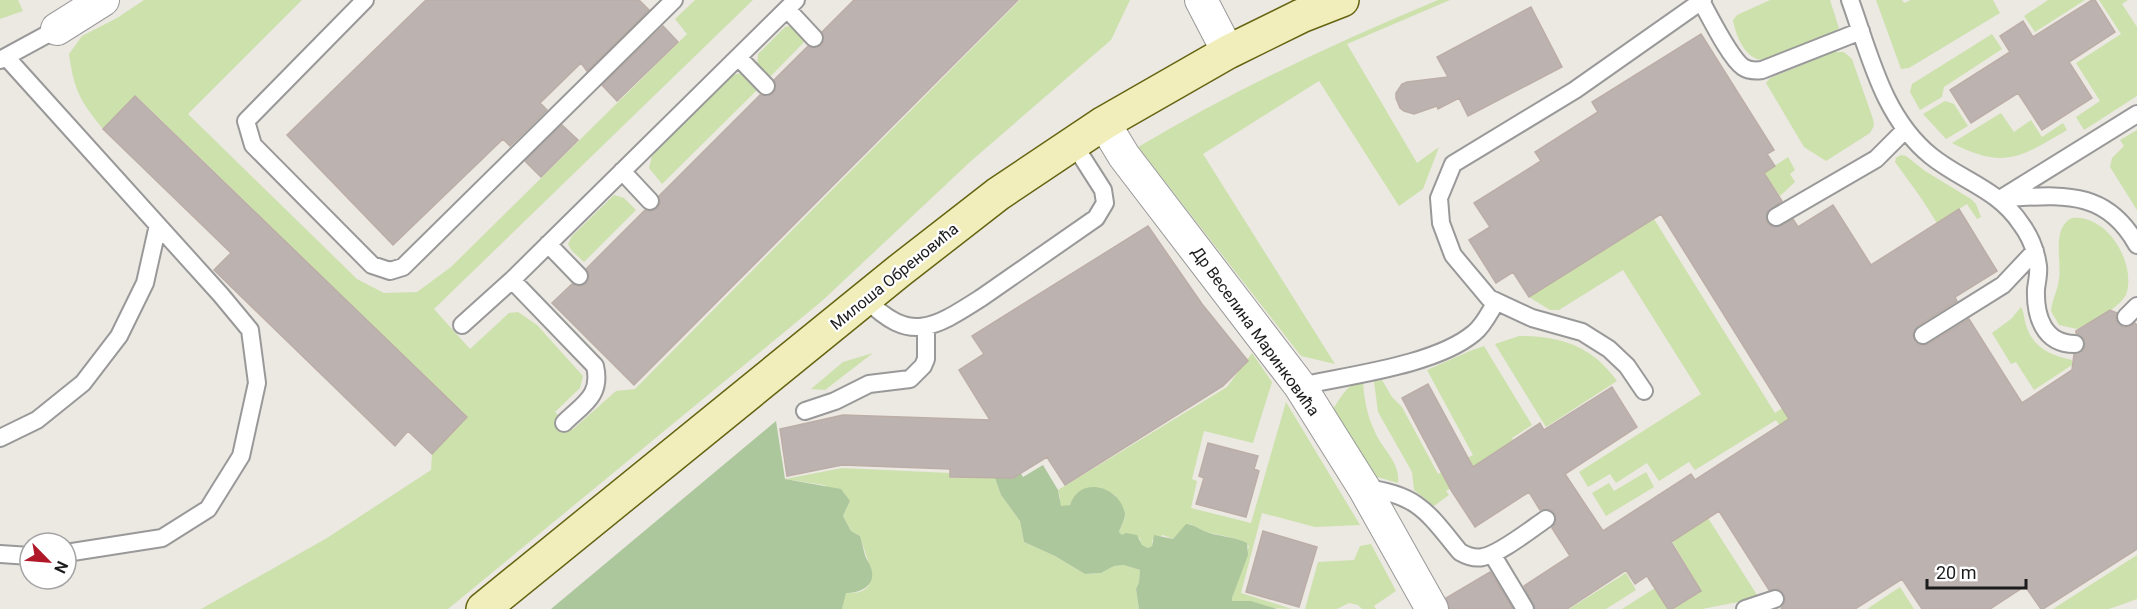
<svg xmlns="http://www.w3.org/2000/svg" width="2137" height="609" font-family="Roboto,sans-serif">
	<rect width="100%" height="100%" fill="#ece8e2"/>
	<path fill="#cde1ad" d="M0,0H18L23,11L0,19Z
		M144,0H302L188,114L357,279L384,293L417,292L451,267L687,34L675,19L695,0H753L434,309L470,349L509,313L518,312L537,325L583,376L580,388L555,412L572,430L616,391L635,389L1020,0H1130L1111,40L971,161L822,301L448,609H201L327,538L431,470L432,454L467,417L136,96L103,129C80,101 74,90 69,54L82,36L117,18Z
		M1438,0H1450L1347,44L1417,163L1439,147L1423,189L1399,206L1319,81L1203,154L1335,364L1301,356L1138,147C1234,90 1335,43 1438,0Z
		M1770,0H1830L1839,28L1833,33L1764,60C1745,60 1736,36 1733,20L1737,15Z
		M1876,0H1902L1904,3L1911,0H1993L2000,13L1909,68L1901,69Z
		M2048,0H2085L2035,32L2024,16Z
		M2099,0H2128L2122,4L2137,27V96L2084,130L2076,117L2100,101L2076,63L2121,34Z
		M790,26L796,29L806,40L769,78L757,66L758,54L785,27Z
		M1992,34L2002,49L1944,87L1942,97L1920,110L1910,92L1912,84Z
		M1833,52H1844L1852,59L1873,119L1874,126L1870,133L1826,161L1804,147L1766,83L1770,78Z
		M741,73L759,88L662,184L649,168L652,156L733,75Z
		M1945,101L1954,104L1968,126L1946,139L1923,114Z
		M2001,113L2014,132L2031,120L2042,137L2063,123L2067,130C2021,157 2004,170 1952,143Z
		M2137,130V210L2110,167L2112,158L2124,146L2120,140Z
		M1901,155L1906,156L1925,171L1971,199L1976,204L1981,217L1977,219L1967,204L1937,223L1919,195L1895,162L1896,158Z
		M1788,157L1795,170L1790,174L1795,182L1780,196L1764,173Z
		M614,195L624,198L636,210L584,262L572,251L568,244L572,236Z
		M2072,218C2107,214 2137,263 2126,295C2117,310 2092,321 2077,329L2059,325L2051,311C2052,300 2058,290 2059,279C2062,261 2051,228 2072,218Z
		M1654,219L1775,413L1806,393L1792,445L1776,420L1695,470L1689,462L1659,481L1647,463L1616,483L1610,474L1588,487L1579,472L1701,394L1623,270L1559,310H1550L1529,297Z
		M2021,307C2024,312 2024,318 2026,325C2033,348 2050,355 2072,360V365L2034,390L2016,362L2011,364L1992,333L2011,319Z
		M1519,336C1561,336 1592,346 1617,381L1546,427L1495,344Z
		M1484,346L1532,425L1512,438L1517,446L1446,491L1449,495L1434,506L1414,490L1412,472L1378,412L1374,381L1382,380L1392,397L1402,407L1438,474L1473,455L1427,370L1470,351Z
		M873,353L825,390L811,389L843,362Z
		M1252,353L1272,382L1253,443L1204,431L1192,479L1197,481L1191,508L1251,523L1286,402L1360,525L1315,527L1262,513L1241,593L1292,609L1271,608L1251,601H1232V598L1249,546L1238,539L1206,532L1191,524L1186,525L1173,539L1163,535L1152,540V546L1148,548L1141,545L1140,538L1122,535L1119,532L1125,518L1124,512L1114,494L1066,506H1060L1059,503L1060,497L1058,490L1227,387Z
		M1363,381C1364,399 1367,415 1375,432C1382,449 1401,463 1398,483L1370,475L1332,410C1342,397 1346,384 1363,381Z
		M842,468L950,473V478H995L1001,495L1020,521L1024,542L1055,556L1085,574L1101,573L1114,566L1124,565L1140,570L1139,582L1136,589L1139,609H842L845,593C888,595 866,559 860,536L851,531L843,516L850,501L824,485L785,479Z
		M1646,472L1654,487L1606,516L1592,493L1609,483L1614,491Z
		M1708,518L1759,598L1702,609H1672L1701,591L1672,541Z
		M1371,544L1396,591L1374,606L1376,609H1362L1358,605L1349,603L1337,609H1305L1318,562L1354,560L1360,546Z
		M2137,555V599L2109,609H2053Z
		M1626,573L1636,590L1606,609H1569Z
		M1900,587L1914,609H1867Z
		M1655,588L1668,609H1622Z"/>
	<path fill="#adc79c" d="M776,421L785,479L841,489L850,501L843,516L851,531L860,536C862,542 863,549 865,555C866,559 870,564 871,568C877,586 860,593 846,593L842,609H551Z
		M999,436L1023,477L1043,465L1058,490L1061,506L1070,505C1080,475 1120,486 1125,514C1125,520 1121,526 1119,532L1122,535L1126,533L1137,535L1142,545L1148,548L1152,546L1154,535L1173,539L1186,524C1193,524 1198,528 1204,531C1218,537 1234,536 1247,543L1248,555L1232,598V601H1251L1277,609H1139L1136,589L1139,582L1140,570L1124,565L1114,566L1101,573L1085,574L1055,556L1024,542L1020,521L1001,495L995,478L996,438Z"/>
	<path fill="#bcb3b0" stroke="#bcada7" stroke-width="1.5" d="M426,0H639L649,10L587,71L581,63L540,103L547,110L510,146L503,139L393,245L287,135Z
		M854,0H1018L634,385L552,303L572,284L581,286L587,283L589,274L586,269L645,210L652,211L658,208L660,203L659,196L760,95L768,96L774,93L776,88L774,80L808,46L816,48L822,45L824,40L822,32Z
		M2092,0H2095L2115,32L2069,62L2092,98L2042,130L2018,93L1971,123L1950,90L2010,52L2000,36L2023,21L2033,37Z
		M1531,7L1562,67L1468,116L1459,98L1438,109L1437,106L1414,114L1404,111L1400,108L1396,98V93L1402,84L1407,82L1448,77L1437,57Z
		M663,26L678,42L617,101L602,85Z
		M1701,34L1774,150L1767,154L1775,166L1764,173L1782,201L1767,212V222L1770,226H1781L1793,219L1798,227L1833,205L1871,265L1959,209L1997,271L1955,297L1957,301L1917,326L1913,335L1918,344L1923,345L1929,344L1969,319L2022,403L2072,370L2074,354L2083,351L2085,345L2084,339L2076,333V331L2110,310L2117,313L2116,320L2123,327H2129L2135,323L2137,325V549L2043,609H2041L2025,586L1990,609H1922L1902,579L1855,609H1781L1785,602V595L1778,589L1769,590L1719,511L1671,542L1701,591L1672,609H1668L1647,576L1635,584L1626,570L1567,609H1535L1524,586L1570,556L1552,528L1556,523L1555,514L1550,509L1540,510L1529,492L1475,527L1451,490L1402,398L1428,384L1473,467L1540,423L1544,430L1612,387L1637,427L1565,474L1603,531L1691,474L1695,480L1789,419L1661,214L1529,297L1513,272L1496,283L1469,240L1490,227L1474,203L1541,161L1535,152L1598,112L1592,102Z
		M135,96L467,417L432,454L408,431L395,446L214,270L231,253L103,129Z
		M562,125L578,140L541,177L525,161Z
		M1148,226L1202,304L1248,361L1223,386L1065,485L1047,457L1013,478L950,477V469L842,465L787,476L780,429L843,415L990,420L959,370L984,354L972,336Z
		M1208,443L1258,456L1254,469L1259,471L1246,517L1196,504L1204,478L1199,476Z
		M1263,531L1317,547L1299,607L1246,592Z
		M1490,572L1513,609H1450L1446,598Z"/>
	<g fill="none" stroke-linecap="round" stroke-linejoin="round">
		<g stroke="#999" stroke-width="20">
			<path id="lane" d="M365,0L246,121L253,145L372,265L390,271L403,267L674,0
				M1850,0C1870,55 1883,117 1931,156C1962,181 1998,189 2021,224C2030,236 2036,251 2038,266C2039,273 2037,281 2036,289C2035,315 2043,344 2075,344
				M1701,1C1710,17 1730,58 1743,67C1749,71 1755,71 1762,70L1861,31
				M787,9L814,38
				M738,57L766,86
				M7,58L221,295L250,330L257,383L241,456L208,509L162,538L66,553
				M0,60L57,29
				M622,171L650,201
				M2002,198C2058,196 2105,187 2137,245
				M2000,199L2137,114
				M1776,217L1876,159L1905,130
				M548,244L579,276
				M512,280L595,366C602,396 583,404 564,423
				M866,299C910,344 934,328 981,298L1096,218L1105,203L1103,190L1073,143
				M2126,317L2137,306
				M462,325L512,280L796,0
				M1923,335L2003,285L2035,251
				M1300,386C1350,375 1436,365 1474,333C1484,325 1489,313 1496,302
				M1644,391L1627,366L1609,349L1582,332L1532,318L1489,298L1453,255L1441,223L1439,198L1453,164L1575,90L1703,0
				M805,411L835,401L869,384L910,379L923,366L926,359V326
				M0,438L37,420L83,383L119,336L145,283L158,225
				M1364,488C1418,494 1428,513 1460,552C1467,556 1475,559 1483,557C1500,554 1531,529 1546,519
				M0,554L30,556
				M1492,554L1525,609
				M1745,609L1775,599"/>
		</g>
		<g stroke="#999" stroke-width="34">
			<path id="street" d="M1201,0L1228,52
				M57,29L103,0
				M1104,123L1124,156L1300,386L1364,488L1432,609"/>
		</g>
		<g stroke="#646411" stroke-width="36">
			<path id="secondary" d="M483,609L899,271L998,194L1104,123L1228,52L1301,16L1342,0"/>
		</g>
		<use href="#lane" stroke="#fff" stroke-width="16"/>
		<use href="#street" stroke="#fff" stroke-width="32"/>
		<use href="#secondary" stroke="#f1eebb" stroke-width="33"/>
	</g>
	<g text-anchor="middle" stroke-width="4.5" stroke-linejoin="round" paint-order="stroke">
		<g font-size="16" fill="#1c1c1c" stroke="#fff">
			<text transform="translate(894 276) rotate(-39)" y="6">Милоша Обреновића</text>
			<text transform="translate(1256 331) rotate(54)" y="6">Др Веселина Маринковића</text>
		</g>
	</g>
	<g transform="translate(48 561) rotate(115)"><circle r="28" fill="#ffffff" stroke="#a4a4a4" stroke-width="1.5"/>
	<path d="M0-4.5L10 22L0 15L-10 22Z" fill="#b01728"/>
	<text y="-9" font-size="16" font-weight="bold" text-anchor="middle" fill="#1c1c1c">N</text>
	</g>
	<path d="M1927 579v9h99v-9" fill="none" stroke="#1c1c1c" stroke-width="3"/>
	<text x="1936" y="579" font-size="18" fill="#1c1c1c" stroke="#ffffff" stroke-width="4.5" paint-order="stroke">20 m</text>
</svg>
